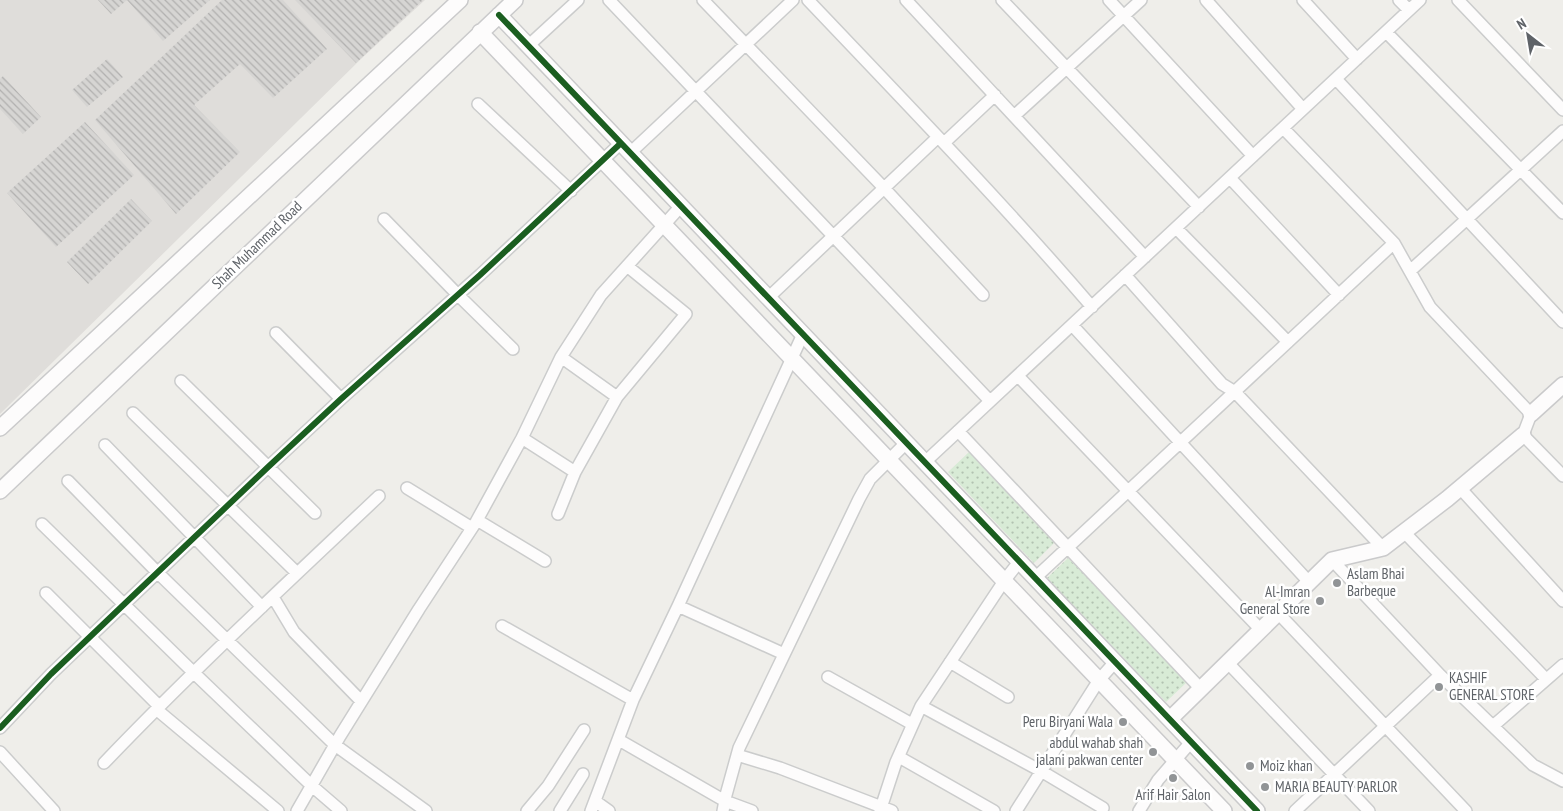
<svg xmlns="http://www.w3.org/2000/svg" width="1563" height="811" font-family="'PT Sans Narrow',sans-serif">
	<defs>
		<pattern id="grass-dots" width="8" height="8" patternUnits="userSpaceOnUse" patternTransform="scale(1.25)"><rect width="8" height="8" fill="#d8ebd6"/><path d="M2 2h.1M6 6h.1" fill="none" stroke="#b2c2b1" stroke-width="1.8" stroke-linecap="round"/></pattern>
		<pattern id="building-back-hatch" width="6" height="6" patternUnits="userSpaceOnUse" patternTransform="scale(1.25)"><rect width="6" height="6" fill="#d6d5d3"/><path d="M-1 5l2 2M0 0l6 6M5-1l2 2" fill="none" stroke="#b1b0af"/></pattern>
	</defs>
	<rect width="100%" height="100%" fill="#efeeea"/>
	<path fill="#dfddda" d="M0,0H425L362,58L0,414Z"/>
	<path fill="url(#grass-dots)" d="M969,452L1054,543L1034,563L948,472Z
		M1068,558L1187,682L1166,702L1047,578Z"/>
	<path fill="url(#building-back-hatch)" d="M98,0H127L111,14Z
		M127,0H210L163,41Z
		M222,0H283L327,49L273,98L240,64L194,105L240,152L176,214L95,120Z
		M295,0H423L356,63Z
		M107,59L123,77L87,107L72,90Z
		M3,76L41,117L23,134L0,109V79Z
		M85,122L134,175L56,247L7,193Z
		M131,199L152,221L88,284L67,262Z"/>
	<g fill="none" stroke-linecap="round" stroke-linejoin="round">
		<g stroke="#cbcccc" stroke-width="14">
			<path id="street" d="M609,0L990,401
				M703,0L884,188L983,295
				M808,0C904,101 1001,201 1092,307
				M906,0L1145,257
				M1002,0L1199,207
				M1109,0L1253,156
				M1206,0L1303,109
				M1303,0L1357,59
				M1399,0L1409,10
				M1458,0L1563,110
				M1386,32L1563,213
				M528,46L578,0
				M1336,79L1563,322
				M478,104L571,191
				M1014,116L1141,0
				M1283,128L1394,243L1430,307L1531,414L1523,435L1563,476
				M944,143L995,95
				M630,153L793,0
				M1230,178L1339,295
				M384,219L458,295L513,349
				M1176,228L1288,342
				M1410,271L1563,131
				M1125,275L1222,384L1235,392L1383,548
				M768,298L938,137
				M1072,325L1309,582
				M276,333L341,399
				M561,357L617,397
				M1018,376L1261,630
				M181,381L315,513
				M133,413L297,573
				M958,431L1201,689
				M522,438L575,472
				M105,445L262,607
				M925,462L1420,0
				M68,481L157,572L335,745L426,811
				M407,488L472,528
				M1460,488L1563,601
				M558,514L575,472L617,397L686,314L627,266
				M477,520L545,561
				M42,524L193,672L312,786L341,811
				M1404,532L1546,679
				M1332,560L1440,675L1533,765L1563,781
				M1035,578L1394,243
				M46,593L159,706
				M273,597L294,632L361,701
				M678,606L784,654
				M1278,613L1466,811
				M502,626L633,700
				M950,662L1008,697
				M1228,663L1369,811
				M828,677L912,724
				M921,706L1041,771L1103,808
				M156,709L278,811
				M1493,726L1563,665
				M0,728L51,674L267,468L341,399L480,275L621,143
				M619,740L725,801L752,811
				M0,752L54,811
				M737,755L780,768L892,811
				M899,757L994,811
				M104,763C192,671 286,584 379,496
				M595,801L609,811
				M297,811L340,736L419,609L476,522L522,438L561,357L601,295L681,206
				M527,811L548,786L584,730
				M560,811L583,774
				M591,811L633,700L678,606L803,334
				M723,811L726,795L739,748L859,499L870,479L906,443
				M880,811L896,762L921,706L1004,581L1019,562
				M1016,811L1099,680L1115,662
				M1139,811L1158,780L1191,742
				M1295,811L1440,675"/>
		</g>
		<g stroke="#cacacb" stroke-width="18">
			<path id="secondary" d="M499,15L1257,811
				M480,32L1224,811
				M1531,414L1563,385
				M0,428L460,0
				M0,491L515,0
				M1170,719L1332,560L1383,548L1447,499L1523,435"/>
		</g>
		<use href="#street" stroke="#fdfcfc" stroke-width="11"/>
		<use href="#secondary" stroke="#fdfcfc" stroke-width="15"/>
		<g stroke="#fff" stroke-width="9">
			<path id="cycleway" d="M499,15L1257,811
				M0,728L51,674L267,468L341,399L480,275L621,143"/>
		</g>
		<use href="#cycleway" stroke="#1b5e20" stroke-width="6"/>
	</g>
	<g fill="#919496" stroke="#fff" stroke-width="2">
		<circle cx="1337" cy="583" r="5"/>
		<circle cx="1320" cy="601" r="5"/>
		<circle cx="1439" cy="687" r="5"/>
		<circle cx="1123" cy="722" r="5"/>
		<circle cx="1153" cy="752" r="5"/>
		<circle cx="1250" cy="766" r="5"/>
		<circle cx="1173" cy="778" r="5"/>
		<circle cx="1265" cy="787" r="5"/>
	</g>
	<g text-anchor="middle" stroke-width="5" stroke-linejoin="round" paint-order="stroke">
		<g font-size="15" fill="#5f6368" stroke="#fff">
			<text transform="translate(257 245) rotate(-44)" y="5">Shah Muhammad Road</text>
		</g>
		<g font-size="15" fill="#5f6368" stroke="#fff" text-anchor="start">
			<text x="1347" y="579">Aslam Bhai<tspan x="1347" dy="17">Barbeque</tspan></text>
			<text x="1310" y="597" text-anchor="end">Al-Imran<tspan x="1310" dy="17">General Store</tspan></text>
			<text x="1449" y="683">KASHIF<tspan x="1449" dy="17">GENERAL STORE</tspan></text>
			<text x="1113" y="727" text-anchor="end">Peru Biryani Wala</text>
			<text x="1143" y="748" text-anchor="end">abdul wahab shah<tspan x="1143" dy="17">jalani pakwan center</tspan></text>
			<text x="1260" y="771">Moiz khan</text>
			<text x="1275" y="792">MARIA BEAUTY PARLOR</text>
			<text x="1173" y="800" text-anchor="middle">Arif Hair Salon</text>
		</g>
	</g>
	<g transform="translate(1528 35) rotate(329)" stroke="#ffffff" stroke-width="4" paint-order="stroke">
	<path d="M0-4L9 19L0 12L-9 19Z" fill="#5f6368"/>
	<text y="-8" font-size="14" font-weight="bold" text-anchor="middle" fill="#5f6368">N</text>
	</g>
</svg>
